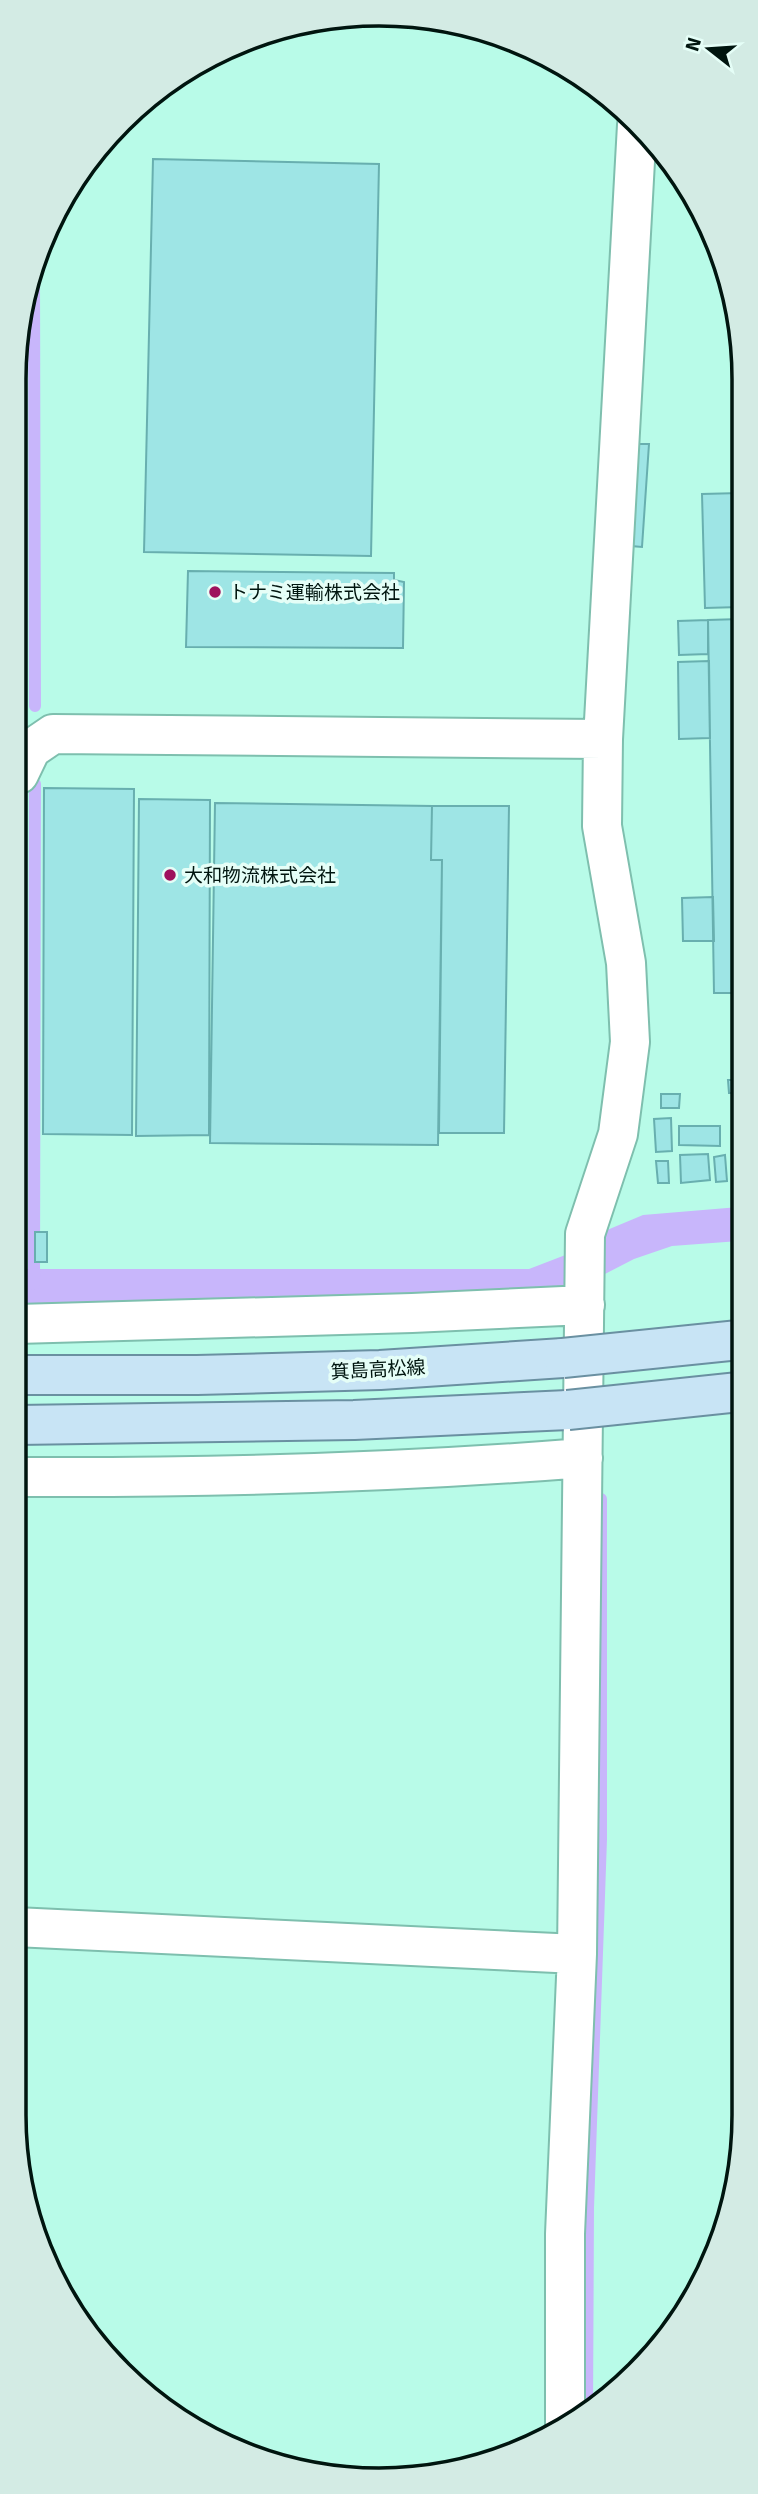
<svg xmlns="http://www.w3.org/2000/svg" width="758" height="2494" font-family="Signika,'Noto Sans JP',sans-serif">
	<rect width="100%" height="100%" fill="#b8fbe8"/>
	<path fill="#c8b6fb" d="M739,1207V1241L672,1246L634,1259L570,1292L17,1312V1269H529L568,1254L600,1233L643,1215Z"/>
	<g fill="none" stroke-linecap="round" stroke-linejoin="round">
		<path stroke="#c8b6fb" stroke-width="12" d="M34,276L35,706
			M34,1284L35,784
			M587,2413L588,2208L601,1839V1499"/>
	</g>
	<path fill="#9ee5e5" stroke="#68afaf" stroke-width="2" d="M153,159L379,164L371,556L144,552Z
		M638,444H649L642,547L631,546Z
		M740,493V607L705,608L702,494Z
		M188,571L394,573V580L404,582L403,648L186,647Z
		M740,619L739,993H714L708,620Z
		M708,620V654L679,655L678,621Z
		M709,661L710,738L679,739L678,662Z
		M44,788L134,789L132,1135L43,1134Z
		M139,799L210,800L209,1135L136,1136Z
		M215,803L432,806L431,860H442L438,1145L210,1143Z
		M432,806H509L504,1133H439L442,860H431Z
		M713,897L714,941H683L682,898Z
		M728,1080H739V1093H729Z
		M661,1094H680L679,1108H661Z
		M671,1118L672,1151L656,1152L654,1119Z
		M679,1126H720V1146L679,1145Z
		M708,1154L710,1180L681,1183L680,1155Z
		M725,1155L727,1181L716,1182L714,1157Z
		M656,1161H668L669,1183H658Z
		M35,1232H47V1262H35Z"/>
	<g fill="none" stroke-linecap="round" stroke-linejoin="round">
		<g stroke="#7ebfae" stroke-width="42">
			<path id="minor" d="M19,774L31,749L53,734L603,739
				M17,1324L412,1313L585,1305
				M17,1477C205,1478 395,1473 583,1458
				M15,1927L577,1954
				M565,2426V2234L577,1954L585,1234L618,1134L630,1042L626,963L602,826L603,739L637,125"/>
		</g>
		<g stroke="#6a90a1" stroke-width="42">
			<path id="primary" d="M17,1375H197L380,1370L563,1358
				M17,1425L354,1420L568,1410"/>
		</g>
		<use href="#minor" stroke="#fff" stroke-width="38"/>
		<use href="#primary" stroke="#c8e4f5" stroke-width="38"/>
		<g stroke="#6a90a1" stroke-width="42" stroke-linecap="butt">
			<path id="primary-bridge" d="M563,1358L739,1340
				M568,1410L739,1392"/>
		</g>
		<use href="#primary-bridge" stroke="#c8e4f5" stroke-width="38"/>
	</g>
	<g fill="#9e115d" stroke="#e5fef7" stroke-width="2.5">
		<circle cx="215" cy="592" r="7"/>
		<circle cx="170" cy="875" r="7"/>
	</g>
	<g text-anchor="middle" stroke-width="7" stroke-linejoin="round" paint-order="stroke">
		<g font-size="19" fill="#00150f" stroke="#e5fef7" text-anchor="start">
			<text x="229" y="599">トナミ運輸株式会社</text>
			<text x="184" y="882">大和物流株式会社</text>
		</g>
		<g font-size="19" fill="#00150f" stroke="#e5fef7">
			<text transform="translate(378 1369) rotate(-3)" y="7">箕島高松線</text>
		</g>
	</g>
	<path d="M0 0H758V2494H0ZM379 26H379A353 353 0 0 1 732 379V2115A353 353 0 0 1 379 2468H379A353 353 0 0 1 26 2115V379A353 353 0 0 1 379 26Z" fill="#d3ebe4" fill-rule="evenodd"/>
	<path fill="none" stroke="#00150f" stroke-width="3.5" d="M379 26H379A353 353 0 0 1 732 379V2115A353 353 0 0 1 379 2468H379A353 353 0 0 1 26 2115V379A353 353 0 0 1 379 26Z"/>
	<g transform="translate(709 49) rotate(287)" stroke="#e5fef7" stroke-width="5" paint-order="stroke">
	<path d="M0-5L12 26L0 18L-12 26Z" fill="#00150f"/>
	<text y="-10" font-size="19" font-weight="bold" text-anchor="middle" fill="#00150f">N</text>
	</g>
</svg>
